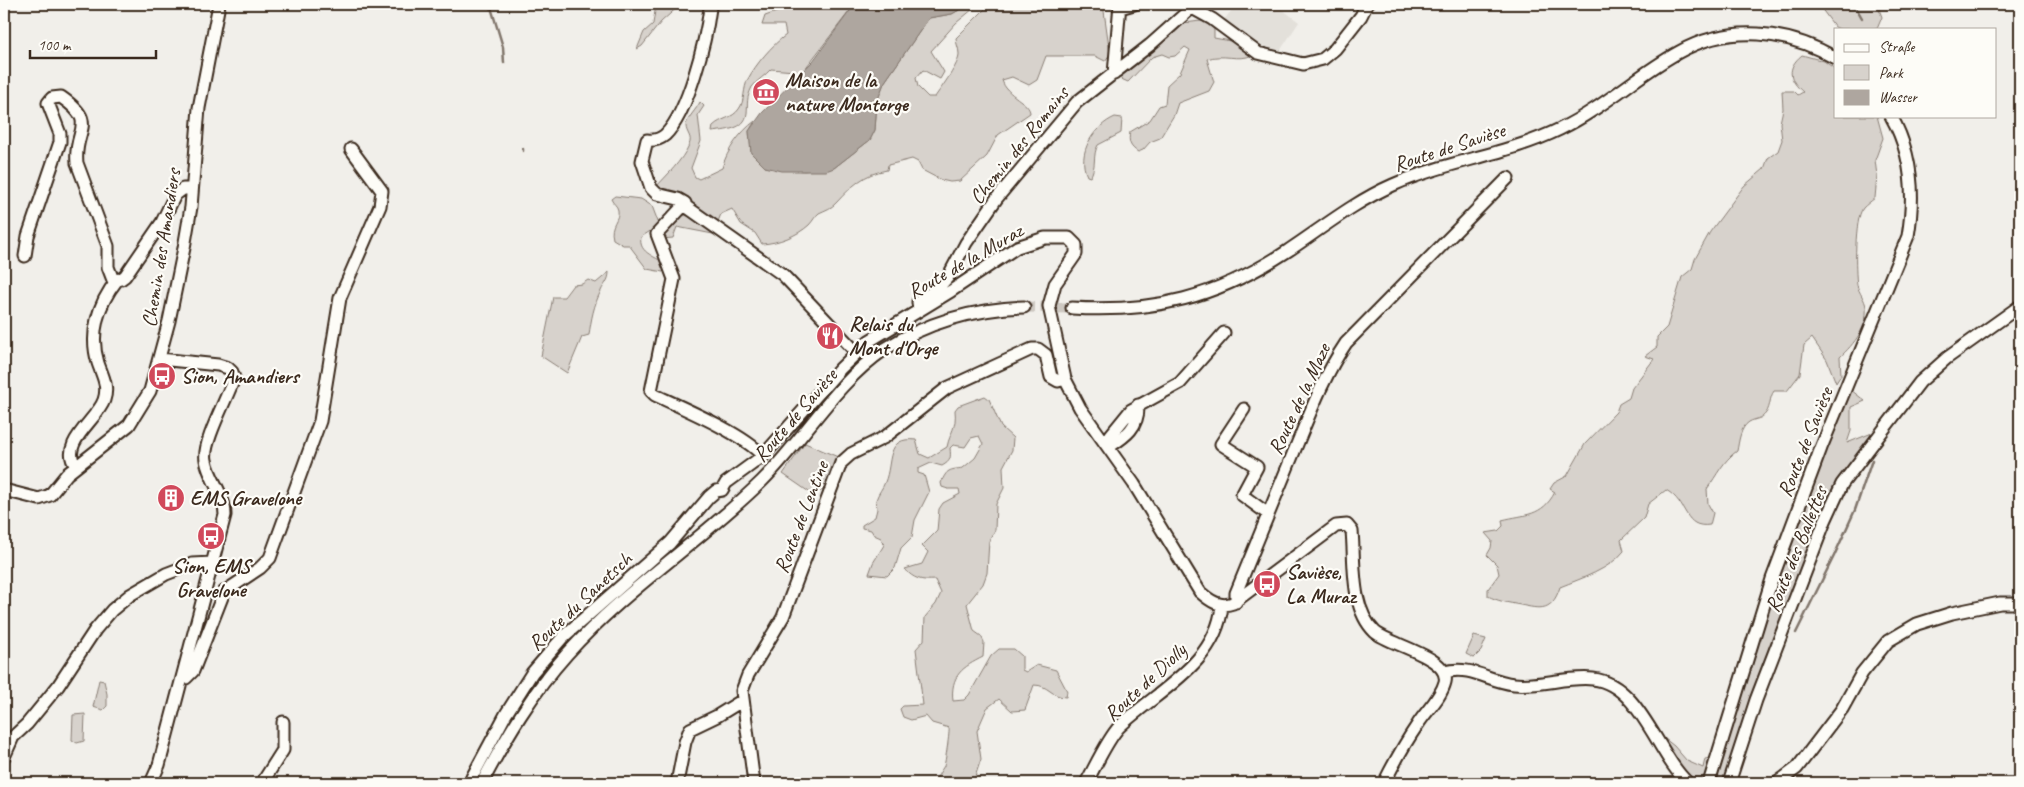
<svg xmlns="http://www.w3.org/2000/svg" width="2024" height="787" font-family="Caveat,sans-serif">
	<rect width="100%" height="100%" fill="#f1efea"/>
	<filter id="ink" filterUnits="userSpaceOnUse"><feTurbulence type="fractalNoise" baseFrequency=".02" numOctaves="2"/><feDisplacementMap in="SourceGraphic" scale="10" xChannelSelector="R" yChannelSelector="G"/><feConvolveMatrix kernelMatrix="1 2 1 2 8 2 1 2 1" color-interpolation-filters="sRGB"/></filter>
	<g filter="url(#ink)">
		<path fill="#e3e0da" d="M1237,4H1275L1299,22L1280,51L1267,49L1223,21Z"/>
		<path fill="#d7d2cc" stroke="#897e75" d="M664,4H681L661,22L642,46L637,49L644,32L653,24L655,11Z
			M787,4H855L804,70L798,75L794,71L771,69C765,76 757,80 752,87C746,99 748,102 747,113C745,130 725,130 712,132L713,126C721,118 732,119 739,109C745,101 743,88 748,79C756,64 772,45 786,35L784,25H762L765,16L785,9Z
			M970,4H979L956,23L931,51L944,72L940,79L923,70L916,78L918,87L928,97H935C941,88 960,63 959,54C959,48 956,44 956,38L990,4H1103L1110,54L1105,61L1095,56H1046L1037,80L1029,85L1012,77L1002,80C1006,96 1030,102 1030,113L998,135L987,156L960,181L950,182L941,180L922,170L918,162L912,159L888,165L887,170C863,174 852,186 836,203C832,208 825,210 819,213C815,216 813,221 809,225C797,236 778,243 762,244L755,233L741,224L732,209L721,214L713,234L677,227L673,238L662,239L655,228L641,237C638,254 657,256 668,266L663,272L647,269L629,245H623L613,239C609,224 620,220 618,210C617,205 613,204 611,199L615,196L641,199L652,206L660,227C670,221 680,212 692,217L696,214L655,188C667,175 682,161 689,145C693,137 686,133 686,126C686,119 697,109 700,102L704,106L698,115L701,141L691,168L695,177L699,179L722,168C727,150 740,132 755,121L749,131L751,153L765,167L804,171L834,168L870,140L875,130L877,102L884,83L929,18L952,14Z
			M1818,4H1877L1882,17L1877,29H1840L1835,27Z
			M1209,20L1214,24V38L1247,44L1252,55C1240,62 1222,53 1207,59L1214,82L1209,91L1178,103L1174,115L1160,138L1150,142L1143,150L1138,152C1130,147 1128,142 1130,132L1150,120L1159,106L1165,104L1167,85L1180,73L1190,50L1185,47L1175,56L1169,57L1162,54L1152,57L1128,82L1119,78C1130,58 1157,47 1173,34C1178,31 1180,26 1184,23Z
			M1802,55L1824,61L1835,69V116H1877L1883,138L1875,160L1877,176L1875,198C1871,201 1866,205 1863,208C1854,220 1855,271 1857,285C1859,293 1865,299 1866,307C1868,327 1854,344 1840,357L1841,375L1836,383L1827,360L1812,338L1804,345L1800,374L1787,391H1774C1769,398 1771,406 1766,413C1761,420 1756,418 1749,422C1740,428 1739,441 1737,451C1723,461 1717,475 1707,489L1708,504L1713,513L1710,525C1683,529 1689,503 1666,490L1648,504L1644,518L1621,540L1624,551C1609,570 1582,578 1560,587C1551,615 1538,608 1515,604C1505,602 1498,601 1488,596V589L1499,574L1497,565L1487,555L1491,548L1492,541L1485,533L1498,531L1503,526L1502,520C1525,514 1542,517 1555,492L1550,489L1554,483L1567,476L1585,444L1616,412L1619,404L1629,398L1632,388L1654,359L1645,356L1657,347V337L1667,327L1682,277L1692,269L1695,259L1710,232L1744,186L1764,169L1768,158L1778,151L1782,140L1780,123L1783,109L1782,91H1794L1798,95L1803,92C1789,80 1786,68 1802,55Z
			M1115,117L1122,118L1121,133L1098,145C1092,155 1097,167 1090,177L1087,176C1076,153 1094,126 1115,117Z
			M609,272C609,281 604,284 601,291C594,304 591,320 589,335L582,337L567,373L541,356L553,297H564L573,285L582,284L588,280L596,283Z
			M1851,390L1865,401L1851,407V431L1847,443L1872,433L1840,482L1726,778L1723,783H1714L1769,605L1809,495Z
			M985,396L989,399L1001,427L1013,438L1012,450L1003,467L1004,488L996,504L995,530L989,541L987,573L983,584L967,604L974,631L981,636L984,642L983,657C963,667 950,675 953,701L964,700L969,695L991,656L999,649H1014L1022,656V670L1026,672L1037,665L1056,670L1067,691L1066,697C1051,697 1049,685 1034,685L1025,710L1012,711L999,699L987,708L977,731L981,759L973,783H934C937,777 940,772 944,766C945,764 950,731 949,728L932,723L926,716L911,720L903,717L900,709L903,706L923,705L916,649L924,640L925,617L936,604L941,593L935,580C922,581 913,579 905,569L922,564L928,552L922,546L937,531L939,509L943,503L960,494L959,489H948L942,487L941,483C947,469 949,470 963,468L975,458L983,444L979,436L971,438L965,447L953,445L950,448C951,458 951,461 942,466L931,463L918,469V473L924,475L929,492L915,520L912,537L901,548L895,568L887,576L869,574L873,563L884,545L881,538L874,535L871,530L862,528V525L875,517L877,509L876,500C878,493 883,488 885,482C893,463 885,436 916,440L920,454L929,458L947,447C950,432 957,428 955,410L958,406Z
			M805,443L838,457L823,490L812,494L783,474Z
			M1474,636L1486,639L1481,651L1474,658L1466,654Z
			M99,680L104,681L107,694V706L103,710L93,707Z
			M85,714L84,741L77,743L72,740L73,715Z
			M1655,731L1674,746L1687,761L1703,768L1705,759L1711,758L1704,783C1682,783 1666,747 1655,731Z"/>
		<path fill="#aea69f" stroke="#80746b" d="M855,4H970L952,14L929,18L884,83L877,102L875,130L870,140L834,168L826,171H782L765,167L751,153L749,131L762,113L813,61Z"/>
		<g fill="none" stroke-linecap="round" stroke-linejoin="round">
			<path stroke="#80746b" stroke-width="2.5" d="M490,4L503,47L504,63
				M1854,4L1862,18
				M523,151V149
				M1796,633L1834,556L1855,510L1872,460"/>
			<path stroke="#cdc8c1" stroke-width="11" stroke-dasharray="11 5.5" stroke-linecap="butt" d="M1024,307L1072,308"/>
			<g stroke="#3b2a1e" stroke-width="15">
				<path id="minor" d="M1120,8L1134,4
					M1192,8L1212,19L1258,53L1303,64L1323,59L1335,49L1361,16L1367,4
					M1114,74L1120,4
					M685,203L678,199L657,194L651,188L642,161L647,140C654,141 659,140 665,135C688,113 706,40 710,8
					M25,256L28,236L60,142V134L48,103L52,98L61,97C100,124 73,129 77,163L108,246V267L113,280L121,279L125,276L162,222L175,195L183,189H192
					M1072,308C1154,313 1217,297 1286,252C1321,229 1354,202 1393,185C1446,161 1507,155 1560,129C1605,107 1637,75 1679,52C1729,24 1788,30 1835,58
					M919,310L918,302L938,288L948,277L966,243L997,198L1077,102L1150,45L1196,4
					M1244,409L1221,444L1257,467L1242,495L1268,514
					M1105,442L1131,410L1180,383L1224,333
					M1109,447C1126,436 1139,427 1138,405
					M763,456C744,434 683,408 655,395L651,391L674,279L657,234L684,205L783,275L856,352
					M76,466C58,444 98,419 104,400C109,386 102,375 98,363C89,334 98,304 117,280
					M4,490L39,499L50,495L67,474L129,425L150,391L169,321L184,248L191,207L199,108L219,4
					M722,490L726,483L763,456L840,369L869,341L951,291L1017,247L1045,238H1069L1076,245V254L1055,284L1049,306L1065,379L1080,408L1134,484L1200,592C1210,601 1220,608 1233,603L1336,526L1347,525L1352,531C1355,563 1350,608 1375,632C1390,645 1451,657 1445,682C1441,698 1426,711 1418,724C1405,743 1394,763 1384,783
					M1236,602V593C1255,546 1274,500 1293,454C1309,416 1323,377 1346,343L1508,178
					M1444,672C1473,665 1487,681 1514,684C1540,687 1567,676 1593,679C1640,684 1657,755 1688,783
					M182,678H186L193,671L224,592L260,568L270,558L320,421L340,298L380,206L382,191L351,149
					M4,757L13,737L27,724L58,686L95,630L112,610L130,595L166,574L192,564L212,563
					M151,783L159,765L225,515C225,494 209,479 206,460C202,443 228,397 234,378L232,372L228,368L218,365L160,359
					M262,783L283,750V722
					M469,783L506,714L532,673L563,637L670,543L709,497L716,491L722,490
					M482,783C506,737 532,693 567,654C625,589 700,542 762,481C805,438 834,384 885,349C927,322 975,309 1024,307
					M677,783L685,742L690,729L717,716L743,700
					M754,783L742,691L748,675L783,617L841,463L851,454L885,437L947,388L1032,349H1038L1046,355L1051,377L1058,381L1065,379
					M1086,783C1095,767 1107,740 1119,727C1158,690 1216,664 1222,606
					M1709,783L1772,579L1821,448L1908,236C1915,195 1912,153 1891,116
					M1729,783L1756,700L1825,521L1842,484L1920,382L1947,358L2020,306
					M1777,783L1797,768L1842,709L1862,673L1888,641L1917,624L1952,613L2000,603H2020"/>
			</g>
			<use href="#minor" stroke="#fdfcf7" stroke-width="11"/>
		</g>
	</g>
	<defs>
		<g id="museum-disc" transform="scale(1.4375)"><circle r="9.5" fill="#d1495b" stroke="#fdfcf7"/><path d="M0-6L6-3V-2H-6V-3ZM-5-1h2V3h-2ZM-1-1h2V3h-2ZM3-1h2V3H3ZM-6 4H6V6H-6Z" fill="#fff"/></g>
		<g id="restaurant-disc" transform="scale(1.4375)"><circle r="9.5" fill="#d1495b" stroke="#fdfcf7"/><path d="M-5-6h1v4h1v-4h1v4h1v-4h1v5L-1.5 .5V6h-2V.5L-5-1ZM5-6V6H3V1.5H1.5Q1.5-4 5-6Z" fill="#fff"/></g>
		<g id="bus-disc" transform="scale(1.4375)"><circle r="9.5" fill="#d1495b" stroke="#fdfcf7"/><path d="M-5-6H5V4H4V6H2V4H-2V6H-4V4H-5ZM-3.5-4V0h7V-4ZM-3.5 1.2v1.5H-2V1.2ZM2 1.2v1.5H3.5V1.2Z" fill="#fff"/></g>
		<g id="building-disc" transform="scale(1.4375)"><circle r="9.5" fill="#d1495b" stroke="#fdfcf7"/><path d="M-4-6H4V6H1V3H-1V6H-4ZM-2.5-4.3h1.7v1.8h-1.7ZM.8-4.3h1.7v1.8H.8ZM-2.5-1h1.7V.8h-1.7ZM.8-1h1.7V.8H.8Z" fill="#fff"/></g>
	</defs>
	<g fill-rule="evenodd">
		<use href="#museum-disc" x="766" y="92"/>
		<use href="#restaurant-disc" x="830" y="336"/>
		<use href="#bus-disc" x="162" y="376"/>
		<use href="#building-disc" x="171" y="498"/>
		<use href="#bus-disc" x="211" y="536"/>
		<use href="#bus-disc" x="1267" y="584"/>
	</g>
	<g text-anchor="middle" stroke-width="4.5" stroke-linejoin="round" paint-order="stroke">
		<g font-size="21" font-weight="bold" fill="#3b2a1e" stroke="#fdfcf7" text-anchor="start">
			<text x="785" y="87">Maison de la<tspan x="785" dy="24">nature Montorge</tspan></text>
			<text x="849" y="331">Relais du<tspan x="849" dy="24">Mont d'Orge</tspan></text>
			<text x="181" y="383">Sion, Amandiers</text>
			<text x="190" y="505">EMS Gravelone</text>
			<text x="211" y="573" text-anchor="middle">Sion, EMS<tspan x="211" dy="24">Gravelone</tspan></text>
			<text x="1286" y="579">Savièse,<tspan x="1286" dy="24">La Muraz</tspan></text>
		</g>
		<g font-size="21" fill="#3b2a1e" stroke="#fdfcf7">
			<text transform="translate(1019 145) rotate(-51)" y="7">Chemin des Romains</text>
			<text transform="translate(1449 147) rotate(-18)" y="7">Route de Savièse</text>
			<text transform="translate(161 248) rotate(-81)" y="7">Chemin des Amandiers</text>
			<text transform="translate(965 261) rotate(-30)" y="7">Route de la Muraz</text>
			<text transform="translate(1299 399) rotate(-65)" y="7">Route de la Maze</text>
			<text transform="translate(795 415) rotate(-49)" y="7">Route de Savièse</text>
			<text transform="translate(1805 442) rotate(-68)" y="7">Route de Savièse</text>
			<text transform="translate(801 517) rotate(-69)" y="7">Route de Lentine</text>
			<text transform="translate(1796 549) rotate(-68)" y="7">Route des Ballettes</text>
			<text transform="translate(580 601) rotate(-43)" y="7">Route du Sanetsch</text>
			<text transform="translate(1145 682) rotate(-43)" y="7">Route de Diolly</text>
		</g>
	</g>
	<rect width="2024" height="787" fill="none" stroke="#fdfcf7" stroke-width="20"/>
	<rect x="10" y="10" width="2004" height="767" fill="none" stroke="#3b2a1e" stroke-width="2" filter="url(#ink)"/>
	<rect x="1834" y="28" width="162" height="90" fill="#fdfcf7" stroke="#afa8a0"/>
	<rect x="1844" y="44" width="25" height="8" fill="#fdfcf7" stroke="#afa8a0"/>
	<text x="1879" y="52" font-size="15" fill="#3b2a1e">Straße</text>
	<rect x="1844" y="65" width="25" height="15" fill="#d7d2cc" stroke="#afa8a0"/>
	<text x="1879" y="78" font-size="15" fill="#3b2a1e">Park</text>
	<rect x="1844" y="90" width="25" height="15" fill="#aea69f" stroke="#afa8a0"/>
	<text x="1879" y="102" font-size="15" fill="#3b2a1e">Wasser</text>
	<path d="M30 50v8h126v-8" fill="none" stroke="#3b2a1e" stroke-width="2.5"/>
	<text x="38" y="50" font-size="15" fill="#3b2a1e" stroke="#fdfcf7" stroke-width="4" paint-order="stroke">100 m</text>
</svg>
